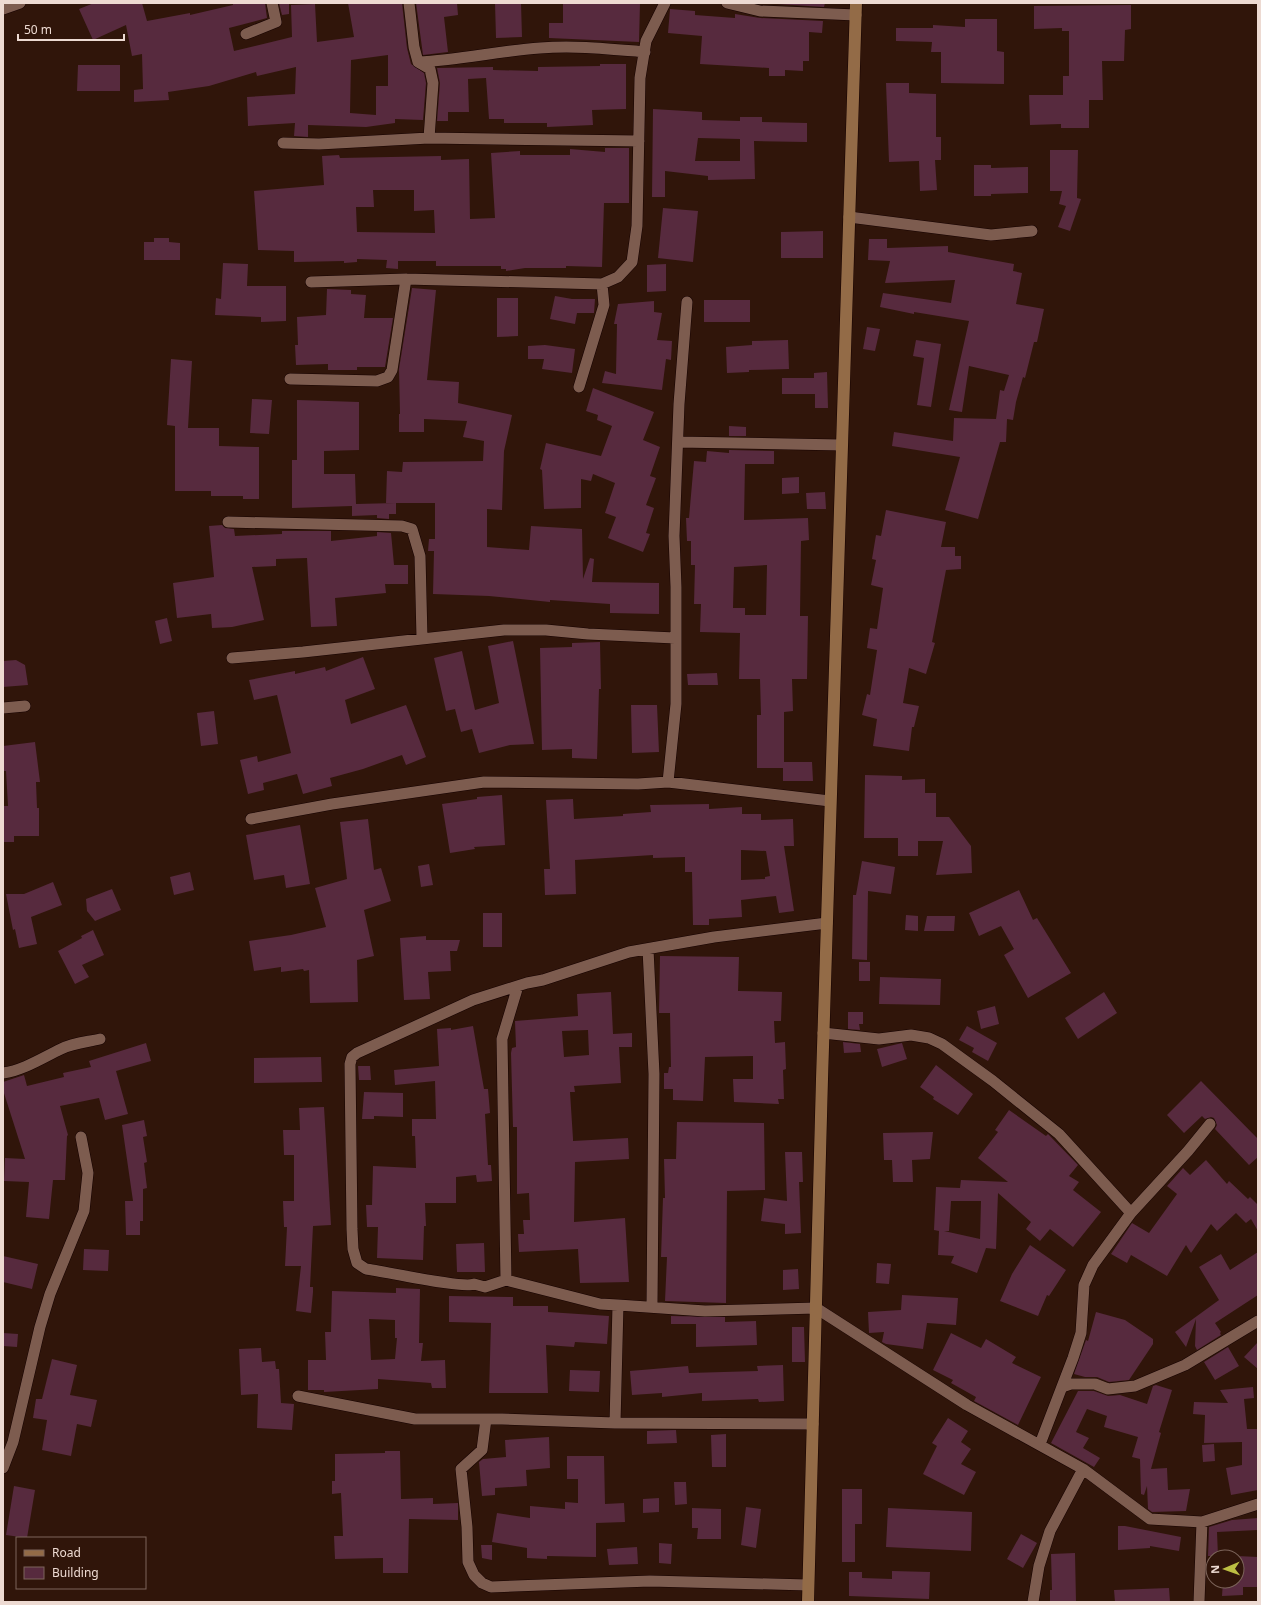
<svg xmlns="http://www.w3.org/2000/svg" width="1261" height="1605" font-family="'Noto Sans',sans-serif">
	<rect width="100%" height="100%" fill="#30150a"/>
	<path fill="#572a3e" fill-rule="evenodd" d="M94,3H142L147,21L190,13V15L233,5V3H265L267,18L229,28L234,51L292,37L291,5L315,4L317,42L354,37L348,3H402L407,48L411,64L424,73L426,83L423,120L395,119V123L366,127L308,125V137L294,136L295,123L248,126L247,97L295,94L296,67L257,76L256,72L209,86L168,92L169,100L134,102V90L143,89L142,54L132,56L126,25L93,40L79,9ZM388,55V86H376V115L350,113L351,60Z
		M279,3H289V14L282,15Z
		M416,3H457L458,15L444,17L448,52L423,55Z
		M495,3H521L522,37L496,38Z
		M563,3H579V4L640,3L639,42L549,38V23H563Z
		M761,3H825L824,7Z
		M1131,5V29L1125,30L1124,61H1102L1103,100H1089V128H1061V124L1030,125L1029,95H1063V76H1069V31H1062V28L1034,29V6Z
		M670,9L695,11V15L735,18V14L760,18L823,21L822,33L809,32V61H803V71L785,70V76H769V68L700,64L702,36L668,33Z
		M965,19H997V51L1004,52V84L941,83V52H931L932,42L896,41V28H933V25L965,27Z
		M600,64H626V109L592,110L593,125L547,127V123H504V119H489L486,78L468,79L469,112H448V121H437L440,83L437,68L493,67V70L538,71V67L600,66Z
		M78,65H120V91H77Z
		M886,83H909V93L936,94V137H941V160H935L937,190L920,191L919,161L889,162Z
		M653,109L702,112V120L740,121V117H762V122L807,123V142L754,141L755,179L708,180V176L665,171V197H652ZM698,138L740,139V161H695Z
		M605,148H629V203H604L602,267L566,266V268H525L506,271V269H501V266H436V261H398V269L386,268L387,260L357,259V262L344,263V261L294,262V251L258,250L254,191L324,185L322,156L339,155L340,158L441,156V160L469,159L470,219L495,218L491,153L520,151V155H570V149L605,152ZM373,190H414V211L434,210L435,233L357,232L356,207H374Z
		M1050,150H1078L1077,198L1081,199L1070,231L1058,227L1066,206L1059,204L1062,191H1050Z
		M974,165H991V168L1028,167V193L991,194V196H974Z
		M663,208L698,211L693,262L658,258Z
		M823,231V258H781V232Z
		M154,238H169V242L180,243V260H144V242H154Z
		M869,239H887V248L948,246V252L1014,264L1013,271L1022,273L1016,304L1044,309L1037,342H1034L1025,378L1023,377L1016,402L1013,420L1007,419L1006,442H1000L978,519L945,510L960,457L892,446L894,432L953,441L954,418L996,419L1000,390L1004,391L1009,375L969,366L962,412L949,410L969,321L914,312V314L880,307L883,293L951,303L955,280L885,283L890,261L868,260Z
		M223,263L248,264L247,286H286V321L261,322V317L215,315L216,298L221,299Z
		M666,264V291L647,292V265Z
		M412,288L436,290L427,380L459,382L458,403L512,415L504,451L502,510L487,509V547L529,550L531,526L582,529L583,579L590,558L594,559L592,582L659,583V614L610,613V604L550,600V602L489,596L433,594L434,551H428L429,539H435V503H386L387,471L402,472L403,462L483,461L484,441L463,437L467,421L424,419V432H399V414H400L399,369Z
		M327,289L351,290V294L366,295L364,318H393L385,367H357V370H328V364L296,365L295,345H298L297,317L326,315Z
		M555,296L572,299H595L594,313H577L575,324L550,319Z
		M497,298H518V336L497,337Z
		M704,300H750V322H704Z
		M654,301V312L662,313L657,340L672,341L671,360L666,359L662,390L602,383L605,371L616,374L617,324H614L618,304Z
		M867,327L880,329L875,351L863,349Z
		M788,340L789,369L749,370V372L727,373L726,347L752,345V341Z
		M916,340L941,344L931,407L917,405L924,358L913,356Z
		M545,345L575,349L572,373L542,369L544,359H528V346Z
		M171,359L192,361L188,428H219V446L259,447V499H243V496H211V491H175V426L167,425Z
		M827,372L828,408H815V394H782V378H814V373Z
		M593,388L654,412L643,440L660,447L650,476L656,478L646,505L654,508L646,533L650,534L643,552L608,538L616,517L605,513L615,483L593,474L591,481L581,479V508L544,509L542,470L540,469L546,443L601,456L612,426L597,420L598,415L586,411Z
		M252,399L272,400L269,434L250,433Z
		M297,400L359,402V450L324,451V474H355L356,504L396,503V514H389V519L377,518V515L352,516V506L292,508V460H297Z
		M729,426L746,427V436H729Z
		M729,450L774,451V464H745L744,520L808,518L809,540L801,541L800,616H808L807,679H792L793,711L784,712V762H812L813,781H783V768H757V715H761L760,679H739L740,633L700,632L701,604H694L695,565H691V541H687L686,518H689L694,461L706,462L707,451L729,453ZM767,565L766,615H745V608H733L734,567Z
		M799,477V493L782,494V478Z
		M825,492L826,509H807L806,493Z
		M886,510L946,522L941,547H955V556H961V569L946,570L932,642L935,643L926,674L909,668L903,703L919,706L914,727H912L909,751L873,746L877,719L862,715L867,694L870,695L877,650L867,648L870,628L877,629L883,588L871,585L876,560L872,559L876,535L881,536Z
		M222,525L225,528L234,529L235,536L282,534V531H331V541L377,536V532L391,533L394,565H408V584H385L386,593L335,598L337,626L311,627L307,558L276,559V566L252,567L264,620L232,627L212,628L211,614L177,618L173,583L214,577L209,526Z
		M167,618L172,641L160,644L155,621Z
		M513,641L534,744L510,745L479,753L472,729L461,732L455,709L446,711L434,658L462,651L475,710L499,703L488,646Z
		M600,642L601,689H599L597,759L572,758V749L542,750L540,648L572,647V643Z
		M363,657L375,689L345,700L351,724L406,705L426,757L406,765L402,755L363,769L330,778L332,786L303,794L297,774L263,783L264,790L248,794L240,760L257,756L258,762L291,753L277,695L254,700L249,680L295,671V674L325,667L326,671Z
		M16,660L25,665L28,685L3,687V661Z
		M717,673L718,685H688L687,674Z
		M631,705H657L659,752L632,753Z
		M214,711L218,744L201,746L197,713Z
		M35,742L40,782H36L37,808H39V836H14V842H3V806H8L6,771H3V746Z
		M865,775L902,776V780L925,779V793H936V817H949L971,846L972,873L936,875L943,841H918V856H898V838H864Z
		M502,795L505,845L474,847L475,849L450,853L442,804L477,799V797Z
		M573,799L574,819L623,816V814L651,812L650,805L709,804V809L742,807V814H761V820L793,819L794,846H784L794,911L779,913L776,896L741,900L742,917L709,919V925H693L692,872H685V857L653,858V855L575,860L576,894L545,895L544,869H550L546,800ZM741,850L766,851L770,876L765,877V879L741,880Z
		M368,819L374,870L381,868L391,901L364,910L374,956L357,960L358,1002L310,1003L309,970L304,971L303,969L281,972V967L254,971L249,941L291,935L326,927L315,888L347,879L340,822Z
		M300,825L310,884L286,888L284,875L254,880L246,835Z
		M862,861L895,867L891,894L868,891L867,960L852,959L853,895H856Z
		M429,864L433,885L421,887L418,866Z
		M190,872L194,890L174,895L170,877Z
		M53,882L62,905L31,917L37,944L19,948L15,929L13,930L6,894H24Z
		M112,889L121,910L95,921L87,911L86,899Z
		M1019,890L1033,920L1037,918L1071,973L1028,998L1004,955L1014,949L1001,926L979,936L969,913Z
		M483,913H502V947H483Z
		M906,915L918,916V931L905,930Z
		M927,916H955L954,931H924Z
		M93,930L104,955L82,965L89,977L75,984L58,951L82,938L81,936Z
		M426,936V940H460L457,951H450L451,971L428,972L430,999L404,1000L400,938Z
		M660,956L739,957L738,991L782,992L781,1021H774L775,1043L785,1042L786,1069L783,1070L784,1099H778L779,1104L734,1102L733,1079H753V1056L705,1057L703,1101L673,1100V1089H664V1073H668L669,1067H671L670,1013H659Z
		M859,962H870V981H859Z
		M880,977L941,979L940,1005L879,1004Z
		M611,992L613,1034L632,1033V1047H619L621,1083L574,1086L575,1092H570L573,1139V1141L628,1138L629,1159L575,1162L574,1222L625,1218L629,1282L580,1283L578,1249L519,1252L518,1234H524L523,1220H530L529,1193L517,1194V1127H513L511,1053L512,1048L516,1047L515,1021L578,1016L577,994ZM588,1030L589,1055L564,1057L562,1031Z
		M1104,992L1117,1013L1078,1039L1065,1018Z
		M995,1006L999,1024L981,1029L977,1011Z
		M848,1012H863V1024H859L860,1030L848,1029Z
		M473,1026L484,1089H488L490,1113L485,1114L488,1165H491L492,1181L477,1182L476,1175L456,1177V1203H425L426,1226H424L423,1260L377,1258L378,1227H367L366,1205H372L373,1166L416,1168L415,1136H412V1119H436L435,1081L395,1085L394,1070L439,1066L437,1029L451,1028V1030Z
		M967,1026L997,1043L988,1061L972,1052L974,1048L959,1040Z
		M843,1042L860,1044L861,1052L844,1053Z
		M146,1043L151,1061L116,1071L128,1114L105,1120L99,1098L60,1106L68,1135L67,1136L65,1180H53L49,1219L26,1217L29,1182L4,1181L5,1158L25,1159L3,1090V1082L24,1075L27,1086L64,1077L63,1073L91,1067L89,1061Z
		M902,1043L907,1059L882,1067L877,1049Z
		M321,1057L322,1082L254,1083V1058Z
		M936,1065L973,1094L958,1115L933,1099L934,1097L920,1087Z
		M358,1066H370L371,1080H359Z
		M1201,1081L1258,1139V1157L1249,1165L1215,1129L1217,1125L1214,1118L1211,1117L1205,1119L1202,1116L1184,1133L1167,1115Z
		M364,1092L403,1093V1117L374,1116V1119H362Z
		M324,1107L331,1225L313,1226L310,1287H313V1292L311,1313L296,1311L301,1266H285L287,1227H284L283,1201H294V1155H284L283,1130H300L299,1108Z
		M1009,1110L1046,1136L1048,1134L1078,1165L1069,1176L1079,1182L1073,1190L1101,1212L1073,1247L1050,1229L1040,1241L1026,1229L1031,1222L998,1193L996,1249L986,1248L977,1273L951,1263L954,1256L938,1255L939,1231L934,1230L936,1187L960,1188L961,1180L1008,1182L978,1158L998,1132L995,1130ZM951,1201H981L980,1239L944,1231H949Z
		M144,1120L147,1136L143,1137L147,1162L144,1163L147,1188L143,1189V1221H140V1235H126L125,1201H133L122,1125Z
		M677,1122L764,1123L765,1190L727,1191L726,1303L665,1301L667,1257H661L663,1198H665L664,1159H676Z
		M933,1132L930,1159L912,1160L913,1182H893L892,1160H884L883,1133Z
		M785,1152H802L803,1182H799L801,1233L785,1234V1224L761,1221L764,1198L787,1201Z
		M1206,1160L1227,1184L1229,1181L1248,1199L1250,1197L1258,1205V1231L1251,1219L1246,1223L1236,1213L1217,1231L1211,1224L1191,1253L1186,1245L1167,1276L1131,1255L1127,1263L1111,1254L1132,1223L1149,1233L1177,1194L1167,1186L1183,1168L1190,1175Z
		M484,1243L485,1272H457L456,1244Z
		M1030,1245L1066,1270L1049,1296L1047,1295L1038,1316L1000,1301L1012,1274Z
		M84,1249L109,1250L108,1271L83,1270Z
		M1258,1252V1295L1215,1323L1221,1332L1220,1333L1221,1335L1197,1350L1195,1346L1196,1319L1186,1347L1175,1332L1219,1300L1199,1267L1221,1254L1230,1270Z
		M3,1256L38,1264L32,1289L3,1282Z
		M877,1263L891,1264L889,1284L876,1283Z
		M798,1269L799,1289L783,1290V1270Z
		M396,1288L420,1289L419,1343H423L421,1361L445,1360L446,1388H432L431,1383L378,1379V1389L324,1392V1390H308V1360H326L325,1332H331L332,1291L396,1293ZM369,1319L395,1320V1338H397L395,1359L371,1360Z
		M902,1295L958,1298L956,1325L927,1323L923,1349L886,1344L882,1342L884,1332L869,1333L868,1312L901,1310Z
		M449,1296L513,1297V1306H548V1312L609,1316L607,1344L575,1342L574,1347L546,1345L548,1393H489L491,1323L449,1322Z
		M1096,1312L1125,1320L1153,1339V1344L1129,1380L1109,1382L1097,1377H1085L1074,1374L1086,1340L1088,1341Z
		M671,1316L725,1317V1322L756,1321L757,1345L696,1347V1324H671Z
		M792,1327H804L805,1362H792Z
		M3,1333L18,1334L17,1347L3,1346Z
		M951,1333L981,1348L986,1339L1016,1357L1012,1363L1041,1377L1018,1425L974,1401L976,1397L951,1383L953,1380L933,1370Z
		M1258,1342V1369L1244,1357Z
		M1228,1347L1239,1366L1215,1380L1204,1362Z
		M261,1348L262,1362L275,1361L276,1369H279L281,1403L294,1404L292,1430L257,1428L258,1394L241,1395L239,1349Z
		M52,1359L77,1365L70,1395L97,1400L91,1427L77,1424L71,1456L42,1450L47,1420L33,1418L36,1399H42Z
		M783,1365L784,1401L759,1402L758,1399L702,1401V1393L662,1397V1393L632,1395L630,1371L688,1366L689,1373L758,1371L757,1366Z
		M570,1370L600,1371L599,1392L569,1391Z
		M1156,1385L1172,1390L1159,1432L1161,1433L1151,1469L1167,1468L1168,1490L1190,1489L1186,1511L1152,1512L1148,1509L1147,1486L1144,1495L1141,1494L1140,1459L1132,1457L1138,1437L1104,1427L1107,1416L1087,1409L1076,1432L1089,1438L1083,1448L1100,1458L1094,1467L1051,1443L1078,1391H1094L1108,1396L1120,1395L1147,1404L1153,1386Z
		M1253,1387L1254,1398L1244,1399L1247,1429H1258V1490L1231,1495L1226,1468L1242,1465V1442L1204,1443L1205,1415L1193,1414L1194,1402L1228,1403L1220,1390Z
		M948,1418L968,1431L961,1442L971,1449L961,1464L976,1472L964,1495L923,1474L937,1446L932,1443Z
		M676,1430L677,1443L647,1444V1431Z
		M726,1434V1467H712L711,1435Z
		M549,1437L550,1468L526,1470L527,1486L495,1488V1495L482,1496L479,1462L483,1459L506,1457L505,1440Z
		M1214,1444L1215,1461L1203,1462L1202,1445Z
		M385,1451H400L401,1499L433,1498V1504L458,1503V1520L409,1519L408,1573H383V1558L335,1559L334,1536H343L341,1493L332,1494V1481H335V1454L385,1453Z
		M567,1456H604L605,1504L624,1503L625,1522L596,1523V1557L547,1556V1559L527,1558V1548L492,1542L497,1513L530,1518V1506L565,1509V1502L578,1503V1479H567Z
		M674,1482H686L687,1504L675,1505Z
		M14,1486L35,1490L27,1538L6,1535Z
		M842,1489H862V1524H855V1562H842Z
		M659,1498V1512L643,1513V1499Z
		M746,1507L761,1509L756,1548L741,1545Z
		M692,1508L721,1509V1539H697L698,1528H692Z
		M888,1508L972,1512L971,1551L886,1547Z
		M1258,1518V1530L1217,1532L1218,1556H1208L1209,1527L1232,1520Z
		M1118,1526H1125L1181,1537L1179,1551L1150,1546V1548L1118,1550Z
		M1021,1534L1037,1543L1023,1568L1007,1559Z
		M659,1543L672,1544L671,1564L659,1563Z
		M481,1545H492V1560L482,1558Z
		M637,1547L638,1564L609,1565L607,1549Z
		M1075,1553L1076,1602H1050V1590H1052L1051,1554Z
		M1237,1556L1258,1557V1587H1243V1595L1222,1596L1223,1581H1237Z
		M892,1571L930,1572L929,1599L849,1596V1572H862V1578L892,1579Z
		M1169,1588L1170,1602H1115L1114,1590Z"/>
	<g fill="none" stroke-linecap="round" stroke-linejoin="round">
		<g stroke="#160200" stroke-width="12">
			<path id="street" d="M409,3L414,47L418,62
				M727,3L760,11L856,15
				M3,9L20,3
				M246,34L276,22L272,3
				M429,138L433,83L430,69L418,62C459,60 499,51 540,48C575,45 610,49 645,52
				M283,143L319,144L429,138L639,141
				M849,217L991,235L1032,231
				M311,282L406,279L602,284L618,277L632,262L637,226L640,78L646,41L665,3
				M290,379L377,381L388,377L392,370L406,279
				M579,387L604,305L602,284
				M678,442L842,445
				M228,522L402,526L412,529L420,556L422,638
				M232,658L303,652L504,630H546L588,634L675,638
				M3,708L25,706
				M668,782L676,704V587L674,536L679,404L687,302
				M251,819L332,804L484,782L638,784L668,782L830,801
				M827,923L714,937L629,952L543,980L527,983L473,1000L357,1053L352,1057L350,1064L352,1229L353,1249L357,1263L366,1269C383,1271 463,1289 474,1284L485,1287L506,1280L600,1304L618,1305L705,1311L816,1308L967,1405L1083,1469L1150,1519L1202,1522L1258,1504
				M648,949L654,1074L652,1307
				M823,1033L879,1039L911,1035L929,1038L942,1044L993,1081L1059,1134L1131,1213
				M3,1073C24,1070 42,1058 61,1049C73,1043 87,1042 100,1039
				M506,1280L502,1039L518,986
				M1062,1387L1071,1384H1095L1108,1389L1135,1386L1185,1365L1258,1321
				M298,1396L415,1419H502L615,1423L813,1424
				M486,1419L482,1450L461,1469L467,1527L468,1562L474,1575L482,1583L491,1587L650,1581L808,1585
				M615,1423L618,1305
				M1040,1444L1073,1358L1081,1333L1084,1285L1093,1265L1131,1213L1188,1151L1210,1124
				M3,1468L13,1442L40,1327L50,1294L84,1211L88,1173L81,1137
				M1033,1602L1039,1566L1050,1531L1083,1469
				M1199,1602L1202,1522"/>
		</g>
		<g stroke="#160200" stroke-width="13">
			<path id="secondary" d="M808,1602L822,1079L856,3"/>
		</g>
		<use href="#street" stroke="#7d5c4f" stroke-width="11"/>
		<use href="#secondary" stroke="#936b47" stroke-width="12"/>
	</g>
	<rect width="1261" height="1605" fill="none" stroke="#eddad2" stroke-width="8"/>
	<rect x="16" y="1537" width="130" height="52" fill="#30150a" stroke="#7c645a"/>
	<rect x="24" y="1550" width="20" height="6" fill="#936b47" stroke="#7c645a"/>
	<text x="52" y="1557" font-size="12" fill="#eddad2">Road</text>
	<rect x="24" y="1567" width="20" height="12" fill="#572a3e" stroke="#7c645a"/>
	<text x="52" y="1577" font-size="12" fill="#eddad2">Building</text>
	<g transform="translate(1225 1569) rotate(268)"><circle r="19" fill="#30150a" stroke="#7c645a"/>
	<path d="M0-3L7 15L0 10L-7 15Z" fill="#bdbf43"/>
	<text y="-6" font-size="11" font-weight="bold" text-anchor="middle" fill="#eddad2">N</text>
	</g>
	<path d="M18 34v6h106v-6" fill="none" stroke="#eddad2" stroke-width="2"/>
	<text x="24" y="34" font-size="12" fill="#eddad2" stroke="#30150a" stroke-width="3" paint-order="stroke">50 m</text>
</svg>
